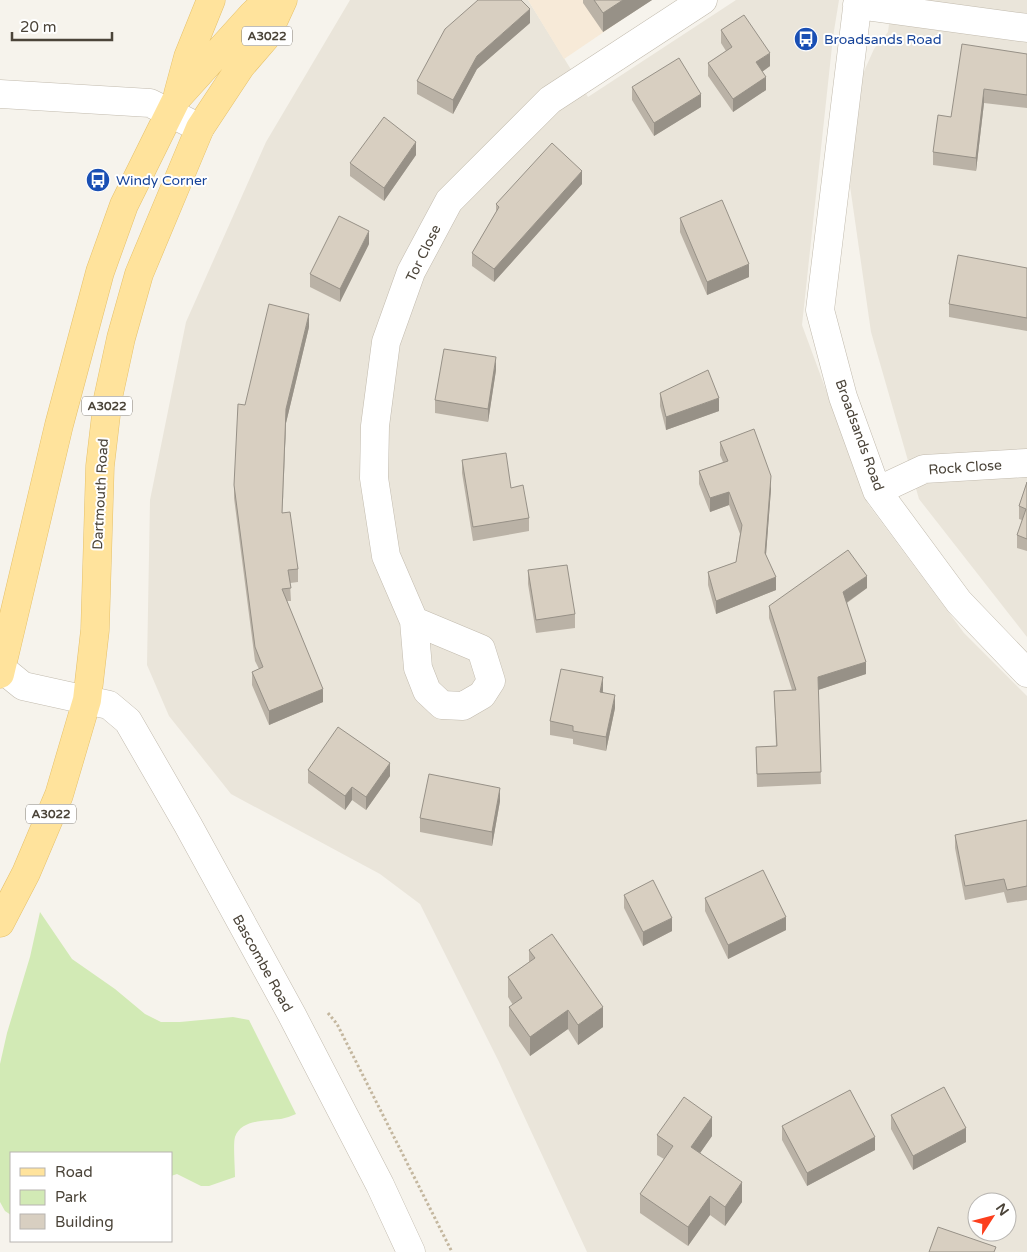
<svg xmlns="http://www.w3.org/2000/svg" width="1027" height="1252" font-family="'Varela Round',sans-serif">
	<rect width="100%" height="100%" fill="#f6f3ec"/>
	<path fill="#eae5da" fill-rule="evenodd" d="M350,0H528L588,97L736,0H839L833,37L802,325L868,504L964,633L1027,696V1252H587L499,1062L420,904L380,874L231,794L169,716L147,665L150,500L186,322L266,142ZM977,1202H1007V1232H977Z
		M892,0H1027V637L919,499L871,332L850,186L861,78L874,49L888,32Z"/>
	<path fill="#f7ead8" d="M528,0H651L564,59Z"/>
	<path fill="#d2eab5" d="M40,912L72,959L115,989L145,1014L161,1022H180L233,1017L249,1020L296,1114C291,1116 286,1118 281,1119C266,1121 241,1119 235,1137C233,1143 235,1168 235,1177L209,1186H201L177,1174L171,1176V1153H11V1215L5,1211L0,1202V1064L7,1033L30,957Z"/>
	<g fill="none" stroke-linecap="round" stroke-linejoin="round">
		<g stroke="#c2bbae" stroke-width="29">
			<path id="minor" d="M858,0L820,310L843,397L877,491L959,602L1027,673
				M857,5L1027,28
				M0,94L150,103L200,128
				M877,491L924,469L1027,463
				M414,621L481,649L491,681L482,695L463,706L442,705L427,691L418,668L414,621L386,556L374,478L375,426L386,342L411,272L449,201L550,100L703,0
				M1,668L23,686L109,705L128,721L188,825L292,1015L380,1185L411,1252"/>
		</g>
		<g stroke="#e6c16a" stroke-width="29">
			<path id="major" d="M178,94L188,57L211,0
				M0,674L59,425L100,272L124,205L177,98L253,14L268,0
				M0,923L26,873L59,795L87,700L95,630L100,466L108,398L121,338L139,274L200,128L241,66L266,37L283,0"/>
		</g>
		<path stroke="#c4b79f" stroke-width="3" stroke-dasharray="2.5 2.5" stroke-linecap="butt" d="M328,1013L337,1024L452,1252"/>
		<use href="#minor" stroke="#fff" stroke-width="28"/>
		<use href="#major" stroke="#ffe39c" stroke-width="28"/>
	</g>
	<path fill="#bab2a6" d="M583,0H652L603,32L583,3Z
		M530,23L477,69L453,114L417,94V81Z
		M721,30L770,66L762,72L766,90L733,112L708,76V63L726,51L721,43Z
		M1027,54V108L984,103L976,171L933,165V152L951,117Z
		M632,87L701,107L654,136L632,100Z
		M416,155L384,201L350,176V163Z
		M582,184L494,282L472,266V253L496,212V204Z
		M680,218L749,277L707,295L680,232Z
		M369,244L340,302L310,287V274Z
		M1027,268V331L949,317V304Z
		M309,327L286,423L282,513L298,569V582L290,583L291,601H287L323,702L269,725L252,685V672L259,669L255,661L234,498V485L245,405Z
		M496,370L488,422L435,413V400Z
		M660,393L719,411L666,430L660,406Z
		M720,442L771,489L766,555L776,590L716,614L708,585V572L736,562L740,534L729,505L710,512L699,484V471L723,462L720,455Z
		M462,460L511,488L529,518V531L473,541L462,473Z
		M1027,482V551L1017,548V535L1022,520L1019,519V506Z
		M528,570L575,614V628L536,633L528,584Z
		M867,588L847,603L866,674L818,690L821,784L757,787L756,747L776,746L774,691L792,690L769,618V606Z
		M603,690V692L615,708L606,751L573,744V739L550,735V721Z
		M308,770L390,776L366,810L352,800L345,810L308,783Z
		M500,801L492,846L420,832V818Z
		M1027,820V900L1007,903L1004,892L965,900L955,848V835Z
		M624,895L672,931L643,946L624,908Z
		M705,898L786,930L728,959L705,911Z
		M529,950L603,1027L578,1045L568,1029L530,1056L509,1026V1007L513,1005L508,997V977L529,962Z
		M891,1115L966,1142L913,1170L891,1129Z
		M782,1126L875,1150L807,1186L782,1140Z
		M657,1135L712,1136L700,1153L742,1202L725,1226L710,1215L688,1246L640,1213V1194L664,1159L657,1155Z"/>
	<path fill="#979187" d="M623,0H652L603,32V13Z
		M530,9V23L477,69L453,114V100L477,56Z
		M770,53V66L756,76V62Z
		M766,77V90L733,112V99Z
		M984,89V103L976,171V158Z
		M701,94V107L654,136V123Z
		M416,142V155L384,201V188Z
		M582,171V184L494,282V269Z
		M369,231V244L340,302V289Z
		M749,264V277L707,295V282Z
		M309,314V327L286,423L282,526L286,409Z
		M496,357V370L488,422V409Z
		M719,398V411L666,430V417Z
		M771,476V489L765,567V553Z
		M729,492V505L710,512V498Z
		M867,576V588L843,605V592Z
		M776,577V590L716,614V601Z
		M866,662V674L818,690V677Z
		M603,677V690L600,705V692Z
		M323,689V702L269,725V711Z
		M615,695V708L606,751V737Z
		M390,763V776L366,810V797Z
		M352,787V800L345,810V796Z
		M500,788V801L492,846V832Z
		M786,917V930L728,959V945Z
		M672,918V931L643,946V932Z
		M603,1007V1027L578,1045V1025Z
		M568,1010V1029L530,1056V1037Z
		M712,1117V1136L691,1166V1147Z
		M966,1128V1142L913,1170V1156Z
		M875,1137V1150L807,1186V1173Z
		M742,1182V1202L725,1226V1207Z
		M710,1196V1215L688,1246V1227Z"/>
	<path fill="#d8cfc1" stroke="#979187" d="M478,0H521L530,9L477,56L453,100L417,81L445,29Z
		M594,0H623L603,13Z
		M744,15L770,53L756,62L766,77L733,99L708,63L732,47L721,30Z
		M962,44L1027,54V95L984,89L976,158L933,152L938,115L951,117Z
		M679,58L701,94L654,123L632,87Z
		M384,117L416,142L384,188L350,163Z
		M552,143L582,171L494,269L472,253L499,207L496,204Z
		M722,200L749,264L707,282L680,218Z
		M339,216L369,231L340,289L310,274Z
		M958,255L1027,268V318L949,304Z
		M269,304L309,314L286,409L282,513L290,512L298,569L288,570L291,588L282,589L323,689L269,711L252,672L263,667L255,647L234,485L238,404L245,405Z
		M444,349L496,357L488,409L435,400Z
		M708,370L719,398L666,417L660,393Z
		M754,429L771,476L765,553L776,577L716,601L708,572L736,562L742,525L729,492L710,498L699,471L728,461L720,442Z
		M506,453L511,488L523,485L529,518L473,527L462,460Z
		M1027,482V539L1017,535L1026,509L1019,506Z
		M848,550L867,576L843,592L866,662L818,677L821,772L757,774L756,747L777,746L774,691L796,690L769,606Z
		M567,565L575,614L536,620L528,570Z
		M561,669L603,677L600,692L615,695L606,737L573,731V726L550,721Z
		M338,727L390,763L366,797L352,787L345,796L308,770Z
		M429,774L500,788L492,832L420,818Z
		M1027,820V886L1007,890L1004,879L965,886L955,835Z
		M763,870L786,917L728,945L705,898Z
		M653,880L672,918L643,932L624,895Z
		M552,934L603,1007L578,1025L568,1010L530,1037L509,1007L522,998L508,977L535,958L529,950Z
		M944,1087L966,1128L913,1156L891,1115Z
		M850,1090L875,1137L807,1173L782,1126Z
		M684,1097L712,1117L691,1147L742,1182L725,1207L710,1196L688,1227L640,1194L673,1146L657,1135Z
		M938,1227L996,1247L994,1252H929Z"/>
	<defs>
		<g id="bus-disc" transform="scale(1.25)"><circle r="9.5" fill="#1a4fb4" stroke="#fff"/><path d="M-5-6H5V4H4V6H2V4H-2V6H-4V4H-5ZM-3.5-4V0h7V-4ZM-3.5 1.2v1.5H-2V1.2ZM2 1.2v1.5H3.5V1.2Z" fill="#fff"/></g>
	</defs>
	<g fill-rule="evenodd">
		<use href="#bus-disc" x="806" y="39"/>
		<use href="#bus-disc" x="98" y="180"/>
	</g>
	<g text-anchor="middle" stroke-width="4" stroke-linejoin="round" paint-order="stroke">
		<g fill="#fff" stroke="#817c74" stroke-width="1">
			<rect x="242" y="26.5" width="50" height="19" rx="4"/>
			<rect x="82" y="396.5" width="50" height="19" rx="4"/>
			<rect x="26" y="804.5" width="50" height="19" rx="4"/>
		</g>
		<g font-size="12" font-weight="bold" fill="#4b4439">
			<text x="267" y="40">A3022</text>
			<text x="107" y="410">A3022</text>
			<text x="51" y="818">A3022</text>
		</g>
		<g font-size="14" fill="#164399" stroke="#fff" text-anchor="start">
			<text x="824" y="44">Broadsands Road</text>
			<text x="116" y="185">Windy Corner</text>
		</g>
		<g font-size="14" fill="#4b4439" stroke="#fff">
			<text transform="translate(423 253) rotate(-64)" y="5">Tor Close</text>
			<text transform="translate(860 435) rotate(70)" y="5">Broadsands Road</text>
			<text transform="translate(965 467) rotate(-4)" y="5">Rock Close</text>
			<text transform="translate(100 494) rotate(-87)" y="5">Dartmouth Road</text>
			<text transform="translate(263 963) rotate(61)" y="5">Bascombe Road</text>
		</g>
	</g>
	<rect x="10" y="1152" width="162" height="90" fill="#ffffff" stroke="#b7b4b0"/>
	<rect x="20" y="1168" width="25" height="8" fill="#ffe39c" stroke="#b7b4b0"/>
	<text x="55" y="1177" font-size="15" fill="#4b4439">Road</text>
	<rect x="20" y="1190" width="25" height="15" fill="#d2eab5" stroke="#b7b4b0"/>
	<text x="55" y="1202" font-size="15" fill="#4b4439">Park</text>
	<rect x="20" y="1214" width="25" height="15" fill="#d8cfc1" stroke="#b7b4b0"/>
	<text x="55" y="1227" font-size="15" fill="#4b4439">Building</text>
	<g transform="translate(992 1217) rotate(54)"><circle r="24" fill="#ffffff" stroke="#b7b4b0"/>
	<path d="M0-4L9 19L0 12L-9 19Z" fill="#fc3f1d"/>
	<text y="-8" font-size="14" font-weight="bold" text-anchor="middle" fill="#4b4439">N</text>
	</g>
	<path d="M12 32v8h100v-8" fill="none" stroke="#4b4439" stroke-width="2.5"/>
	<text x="20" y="32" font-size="15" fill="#4b4439" stroke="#ffffff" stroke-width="4" paint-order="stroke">20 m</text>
</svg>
